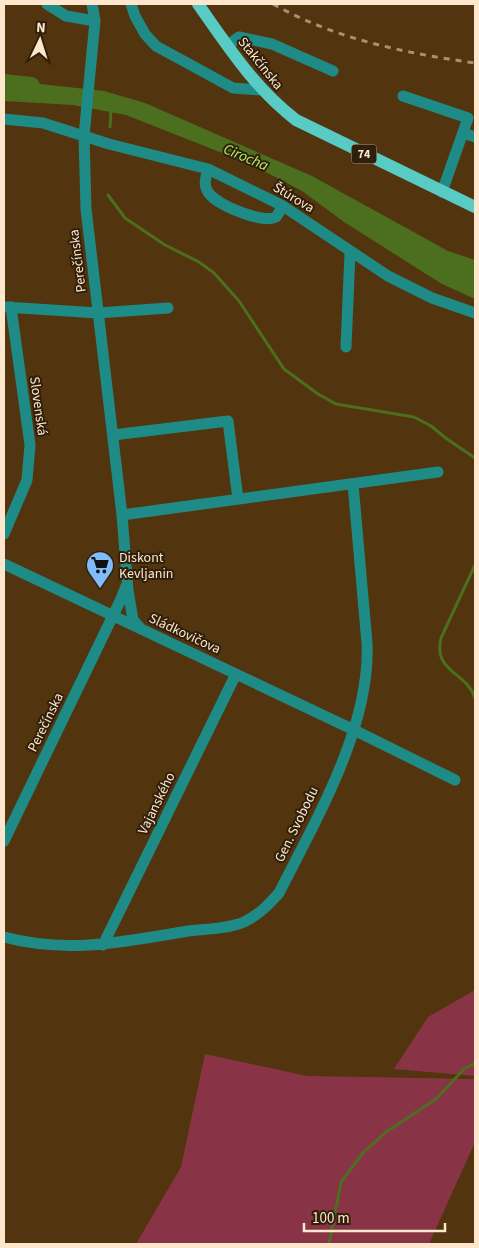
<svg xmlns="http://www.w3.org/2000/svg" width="479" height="1248" font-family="'Source Sans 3',sans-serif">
	<rect width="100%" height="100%" fill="#52350e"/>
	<path fill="#893446" d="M475,990V1076L394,1069L428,1017Z
		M205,1054L307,1076L475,1079V1142L429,1244H136L181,1167Z"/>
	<path fill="#4b6f1e" d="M4,83L40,84L104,91L145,103L312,176L448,251L475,260V299L442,284L344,222L302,191L250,164L126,115L73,105L4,101Z"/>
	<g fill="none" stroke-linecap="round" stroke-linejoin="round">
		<path stroke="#4b6f1e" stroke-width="3" d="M110,127L111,110
			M108,195L125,218L165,245L199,262L214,273L239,301L284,369L318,394L336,404L414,417L431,426L447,439L475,458
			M475,565L441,638C433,673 466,671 475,698
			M329,1244L341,1182L363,1153L386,1132L436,1099L464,1069L475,1063"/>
		<path stroke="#4b6f1e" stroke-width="18" d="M4,83L31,86"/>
		<path stroke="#1f8b86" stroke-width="11" d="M47,4L66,16L95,21
			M92,4L95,21L84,136L86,209L122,515L128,590L133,620L141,629
			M131,4L135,16L145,34L156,46L233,88L261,90
			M228,45L239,37L272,44L333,71
			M403,96L468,118L442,192
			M4,119L43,123L109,144L208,169L283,206L388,276L432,298L475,313
			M463,133L475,137
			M208,169C206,177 203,185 208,192C216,205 263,224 276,217L283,206
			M5,307L98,313L168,308
			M346,347L350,253
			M113,435L228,421L238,499
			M122,515L438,472
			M4,534L27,480L30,445L11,307
			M4,564L354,730L455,780
			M4,841L121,599L126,586
			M4,937C67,954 124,942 188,931C205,929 228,929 244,922C259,915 269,904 279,893C316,820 371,726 367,643L353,484
			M103,945L236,674"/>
		<path stroke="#57cbc4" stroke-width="12" d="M198,4C229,48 253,86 296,120L475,207"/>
		<path stroke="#aa9070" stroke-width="3" stroke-dasharray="6 6" stroke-linecap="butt" d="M273,4C335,39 405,53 475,63"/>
	</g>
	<defs>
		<g id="supermarket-pin" transform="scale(1.4375)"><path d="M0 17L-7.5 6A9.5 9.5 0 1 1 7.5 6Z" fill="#81bcfa" stroke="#301f0a"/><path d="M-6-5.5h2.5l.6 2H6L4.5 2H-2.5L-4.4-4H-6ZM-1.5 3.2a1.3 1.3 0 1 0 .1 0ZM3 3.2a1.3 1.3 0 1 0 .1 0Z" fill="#111"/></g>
	</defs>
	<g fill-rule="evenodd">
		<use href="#supermarket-pin" x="100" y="565"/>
	</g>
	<g text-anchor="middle" stroke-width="4" stroke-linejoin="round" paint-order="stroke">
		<rect fill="#301f0a" stroke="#c0ab92" stroke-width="1" x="351.5" y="144.5" width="25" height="19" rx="4"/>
		<g font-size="12" font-weight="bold" fill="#fee7cd">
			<text x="364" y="158">74</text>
		</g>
		<g font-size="14" fill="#fee7cd" stroke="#301f0a">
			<text transform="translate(261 63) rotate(51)" y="5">Stakčínska</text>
			<text transform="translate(294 197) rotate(31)" y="5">Štúrova</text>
			<text transform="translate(77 261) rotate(-97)" y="5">Perečínska</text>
			<text transform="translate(39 406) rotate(82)" y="5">Slovenská</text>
			<text transform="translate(185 633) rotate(25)" y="5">Sládkovičova</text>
			<text transform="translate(45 722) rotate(-64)" y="5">Perečínska</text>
			<text transform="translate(156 803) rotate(-64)" y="5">Vajanského</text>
			<text transform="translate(296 824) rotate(-64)" y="5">Gen. Svobodu</text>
		</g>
		<g font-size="14" fill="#fee7cd" stroke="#301f0a" text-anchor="start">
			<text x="119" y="562">Diskont<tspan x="119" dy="16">Kevljanin</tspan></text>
		</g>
		<g font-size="15" font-style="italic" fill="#b3f16d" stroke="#301f0a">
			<text transform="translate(246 157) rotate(23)" y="5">Cirocha</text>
		</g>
	</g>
	<rect width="479" height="1248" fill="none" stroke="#fee7cd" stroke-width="10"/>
	<g transform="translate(40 40) rotate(4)" stroke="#301f0a" stroke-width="4" paint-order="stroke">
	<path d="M0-4L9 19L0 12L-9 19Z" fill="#fee7cd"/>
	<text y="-8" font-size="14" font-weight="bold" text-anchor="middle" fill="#fee7cd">N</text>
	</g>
	<path d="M304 1223v8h141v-8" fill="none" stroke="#fee7cd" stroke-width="2.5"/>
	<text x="312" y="1223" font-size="15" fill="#fee7cd" stroke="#301f0a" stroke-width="4" paint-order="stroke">100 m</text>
</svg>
